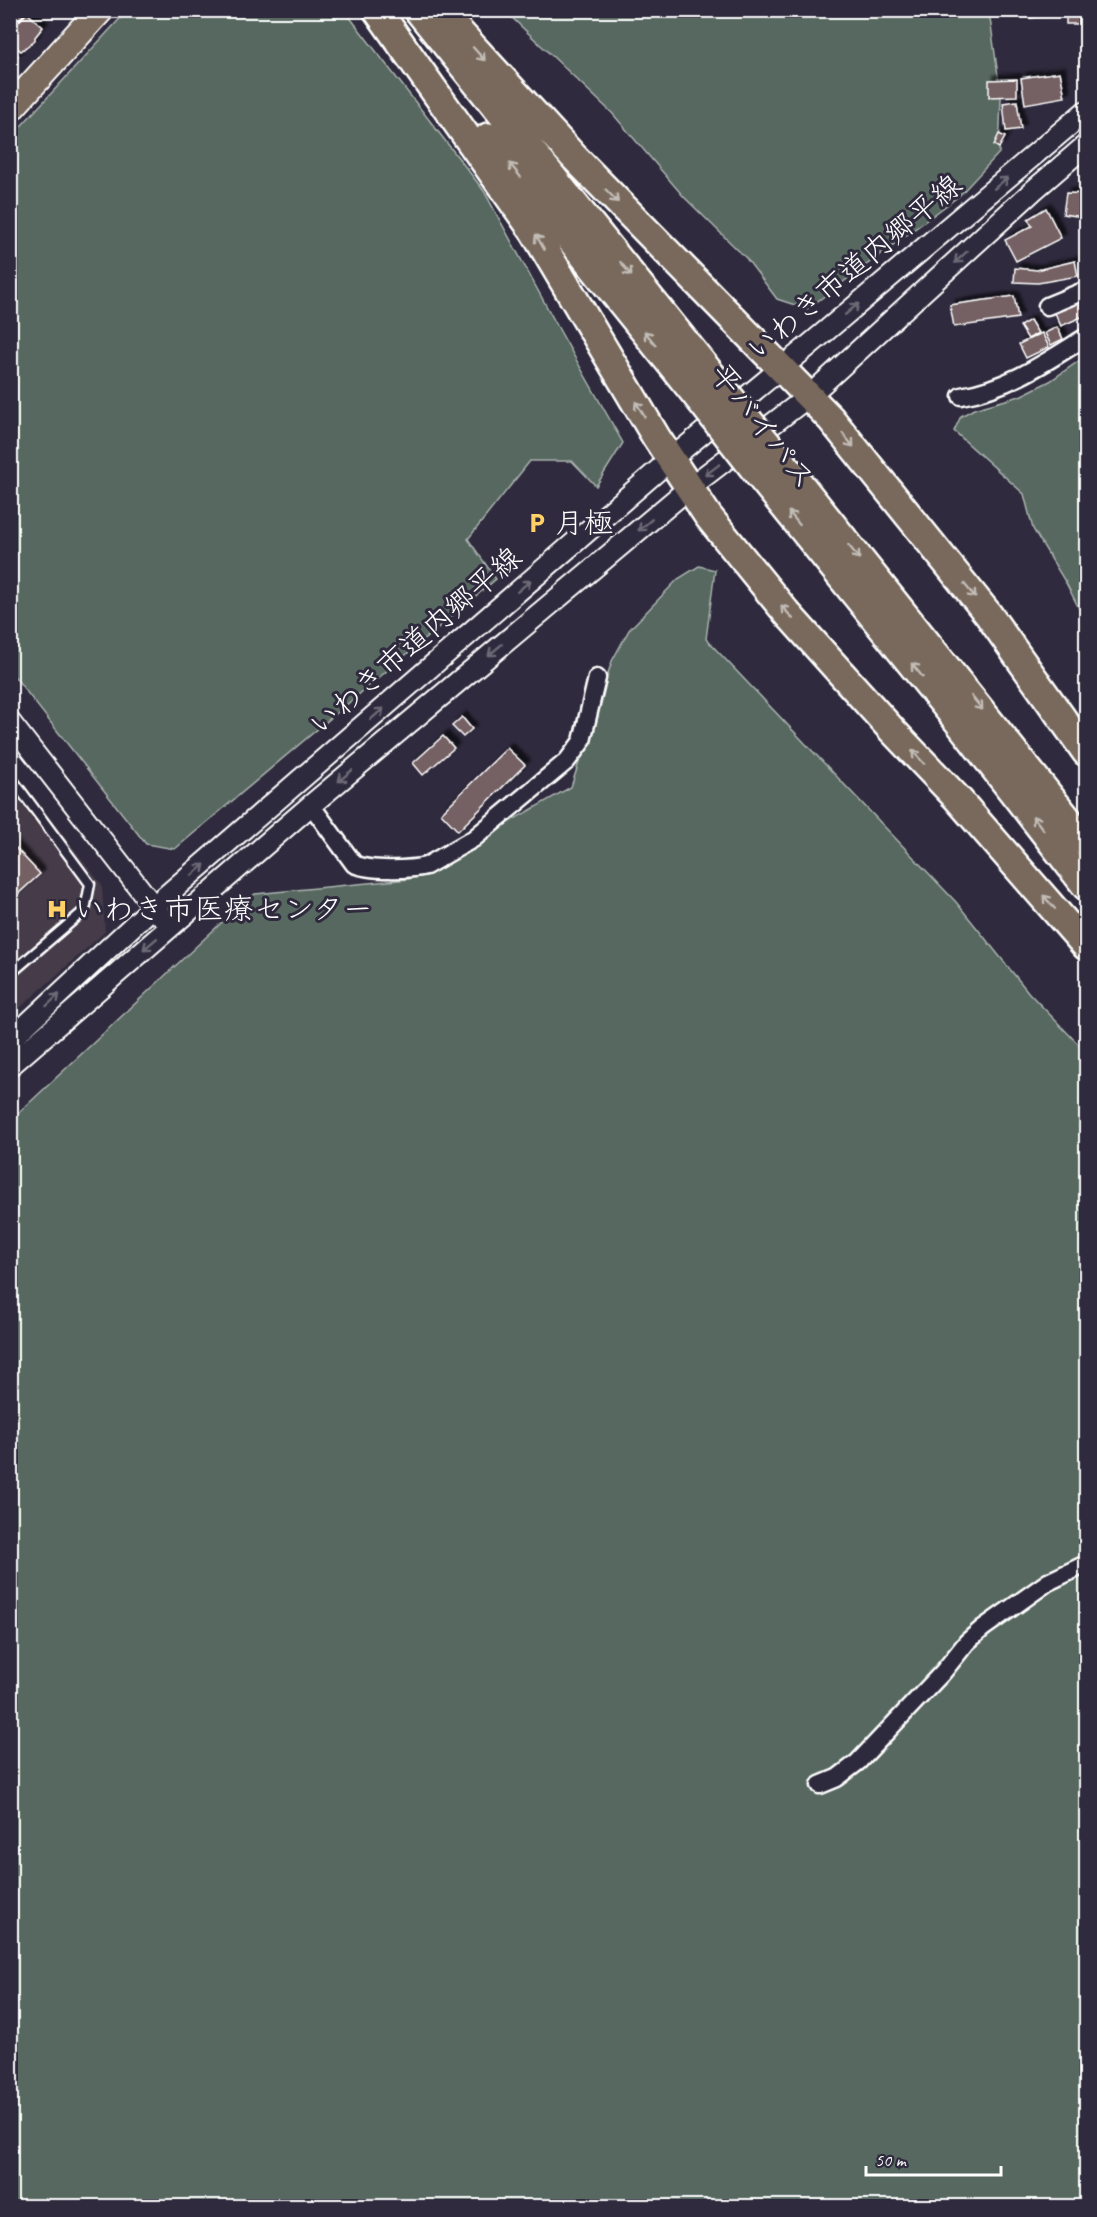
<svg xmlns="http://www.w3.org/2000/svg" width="1097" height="2217" font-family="Caveat,'Klee One',sans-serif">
	<defs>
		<filter id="shadow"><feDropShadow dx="5" dy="-5" stdDeviation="1.5" flood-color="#0009"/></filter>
	</defs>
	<rect width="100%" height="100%" fill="#2f2a3d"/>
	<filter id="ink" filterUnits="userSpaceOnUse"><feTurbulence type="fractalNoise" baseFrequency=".0167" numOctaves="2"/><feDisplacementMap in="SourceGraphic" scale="12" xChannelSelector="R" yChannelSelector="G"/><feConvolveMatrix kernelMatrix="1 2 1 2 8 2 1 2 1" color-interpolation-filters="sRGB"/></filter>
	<g filter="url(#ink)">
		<path fill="#443a48" d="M10,766L102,885L105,932L11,1016Z"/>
		<path fill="#576860" stroke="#abb4b0" stroke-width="1.5" d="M127,11H345L484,191L561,333L623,443L596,486L572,461H530L468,539L496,579L175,849L146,844L11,672V137Z
			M505,11H989L1001,97L999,153L959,196L807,309L777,299L746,258L684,197L612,113Z
			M1086,356V433C1081,444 1081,460 1086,471V622L1066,583L1033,529L1024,494L954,431L961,416L974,409L1020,396L1050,381Z
			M699,566L715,570L706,639L956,902L1029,993L1086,1052V2206H11L10,1121L236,909L255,894L409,879L571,787L612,661L629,630L678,579Z"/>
		<path fill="#756063" stroke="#fff" stroke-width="1.5" filter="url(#shadow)" d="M10,10L26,12L10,29Z
			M1029,10H1057V15L1030,18Z
			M1066,10H1086V24H1066Z
			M27,13L43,27L35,37V40L21,51L10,42V31Z
			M10,49L18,56L10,63Z
			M1060,72L1065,97L1025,104L1021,78Z
			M1017,79V96L989,97V80Z
			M1017,101L1021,129L1006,131L1003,103Z
			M999,134L1005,137L999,148L994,145Z
			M1066,193L1086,194V224L1082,223L1083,217L1063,214Z
			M1046,208L1061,238L1016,261L1005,240L1032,226L1028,219Z
			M1075,261L1078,276L1038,283L1014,282L1015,268L1037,270Z
			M1014,296L1018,318L954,327L950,305Z
			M1080,302L1086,315L1061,326L1055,313Z
			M1030,320L1038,333L1028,339L1020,326Z
			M1057,327L1063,339L1051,345L1045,333Z
			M1042,333L1049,347L1026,358L1019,344Z
			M462,717L472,729L463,737L452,726Z
			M443,736L454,748L423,775L413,763Z
			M507,748L525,765L458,831L441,813Z
			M10,842L40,874L10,901Z"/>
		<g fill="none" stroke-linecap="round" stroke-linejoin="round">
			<g stroke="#fff" stroke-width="13">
				<path id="service" d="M10,776L90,884L85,910L10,974"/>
			</g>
			<g stroke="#fff" stroke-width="21">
				<path id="minor" d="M1047,306L1086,290
					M961,396C1009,388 1046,362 1086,337
					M311,805L354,864C369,871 410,870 426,866L473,839L567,761L582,741L597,678
					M820,1785L837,1778L858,1762L943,1672L967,1642L983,1628L1048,1582L1086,1564"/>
			</g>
			<g stroke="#fff" stroke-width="24">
				<path id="tertiary" d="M10,722L161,916
					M10,1040L153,907L671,459L807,347L1086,111
					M10,1066L311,805L689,488L809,396L1035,189L1086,145"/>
			</g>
			<g stroke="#fff" stroke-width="30">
				<path id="primary" d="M10,109L100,10"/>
			</g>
			<g stroke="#fff" stroke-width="32">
				<path id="trunk" d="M377,10L535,233L656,437L708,516L786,612L892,730L957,798L1086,946
					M418,10L719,384
					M439,10L574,157L831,419L988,614L1086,752
					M488,137L700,400
					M778,457L1086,842
					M758,474L961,725L1086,886"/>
			</g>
			<use href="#service" stroke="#2f2a3d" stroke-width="8"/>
			<use href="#minor" stroke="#2f2a3d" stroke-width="16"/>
			<use href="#tertiary" stroke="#2f2a3d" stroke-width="20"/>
			<use href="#primary" stroke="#78695c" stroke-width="26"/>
			<use href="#trunk" stroke="#78695c" stroke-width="27"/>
			<g stroke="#fff" stroke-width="32" stroke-linecap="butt">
				<path id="trunk-bridge" d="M719,384L778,457
					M700,400L758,474"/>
			</g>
			<use href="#trunk-bridge" stroke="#78695c" stroke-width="27"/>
		</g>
		<defs><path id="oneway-shaft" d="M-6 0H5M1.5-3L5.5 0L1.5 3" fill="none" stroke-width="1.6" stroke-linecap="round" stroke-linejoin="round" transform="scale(1.5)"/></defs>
		<g stroke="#c2bcb6">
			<use href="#oneway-shaft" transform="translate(479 54) rotate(48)"/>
			<use href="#oneway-shaft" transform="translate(515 170) rotate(-129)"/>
			<use href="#oneway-shaft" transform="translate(612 196) rotate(46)"/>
			<use href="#oneway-shaft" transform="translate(540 242) rotate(-120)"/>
			<use href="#oneway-shaft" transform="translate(626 269) rotate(51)"/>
			<use href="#oneway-shaft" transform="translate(650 338) rotate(-129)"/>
			<use href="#oneway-shaft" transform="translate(640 409) rotate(-121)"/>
			<use href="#oneway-shaft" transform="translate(848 440) rotate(51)"/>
			<use href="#oneway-shaft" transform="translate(794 518) rotate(-129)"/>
			<use href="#oneway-shaft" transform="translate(854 552) rotate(51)"/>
			<use href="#oneway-shaft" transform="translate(970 591) rotate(51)"/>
			<use href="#oneway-shaft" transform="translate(787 612) rotate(-131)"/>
			<use href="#oneway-shaft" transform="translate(917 670) rotate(-129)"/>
			<use href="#oneway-shaft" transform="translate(977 703) rotate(51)"/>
			<use href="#oneway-shaft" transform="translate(918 757) rotate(-133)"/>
			<use href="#oneway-shaft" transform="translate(1038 823) rotate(-128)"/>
			<use href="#oneway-shaft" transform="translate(1049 902) rotate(-131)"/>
		</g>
		<g stroke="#6d6a77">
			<use href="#oneway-shaft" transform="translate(1001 183) rotate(-40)"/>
			<use href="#oneway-shaft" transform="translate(961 257) rotate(137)"/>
			<use href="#oneway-shaft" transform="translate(852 309) rotate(-40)"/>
			<use href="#oneway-shaft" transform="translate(712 470) rotate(143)"/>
			<use href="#oneway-shaft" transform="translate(645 525) rotate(140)"/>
			<use href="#oneway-shaft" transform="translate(524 586) rotate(-41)"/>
			<use href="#oneway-shaft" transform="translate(495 650) rotate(140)"/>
			<use href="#oneway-shaft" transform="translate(377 714) rotate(-41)"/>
			<use href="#oneway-shaft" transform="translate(345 776) rotate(140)"/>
			<use href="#oneway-shaft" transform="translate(198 870) rotate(-41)"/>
			<use href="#oneway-shaft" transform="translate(150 944) rotate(140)"/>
			<use href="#oneway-shaft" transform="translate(53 1000) rotate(-43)"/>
		</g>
	</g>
	<defs>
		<g id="parking-bare" transform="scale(1.62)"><path d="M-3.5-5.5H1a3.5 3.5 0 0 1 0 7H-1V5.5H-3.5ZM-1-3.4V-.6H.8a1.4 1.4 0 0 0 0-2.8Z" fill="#ffd166" stroke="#2f2a3d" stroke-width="2.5" paint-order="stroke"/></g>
		<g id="hospital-bare" transform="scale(1.62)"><path d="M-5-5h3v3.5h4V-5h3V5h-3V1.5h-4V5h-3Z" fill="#ffd166" stroke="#2f2a3d" stroke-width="2.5" paint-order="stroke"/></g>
	</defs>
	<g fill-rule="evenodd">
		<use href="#parking-bare" x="537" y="523"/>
		<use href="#hospital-bare" x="57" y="909"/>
	</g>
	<g text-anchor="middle" stroke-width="6" stroke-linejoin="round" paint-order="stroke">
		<g font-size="30" fill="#fff" stroke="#2f2a3d">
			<text transform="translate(854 267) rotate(-40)" y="10">いわき市道内郷平線</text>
			<text transform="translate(763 426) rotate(52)" y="10">平バイパス</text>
			<text transform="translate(415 641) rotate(-41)" y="10">いわき市道内郷平線</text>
		</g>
		<g font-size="30" fill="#fff" stroke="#2f2a3d" text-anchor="start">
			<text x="554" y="533">月極</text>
			<text x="74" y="919">いわき市医療センター</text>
		</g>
	</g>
	<rect width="1097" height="2217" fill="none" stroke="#2f2a3d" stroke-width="36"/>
	<rect x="18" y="18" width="1061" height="2181" fill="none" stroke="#fff" stroke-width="2" filter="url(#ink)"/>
	<path d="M866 2166v9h135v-9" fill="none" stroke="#ffffff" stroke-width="3"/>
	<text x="875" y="2166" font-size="18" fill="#ffffff" stroke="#2f2a3d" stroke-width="4.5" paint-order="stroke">50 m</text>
</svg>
